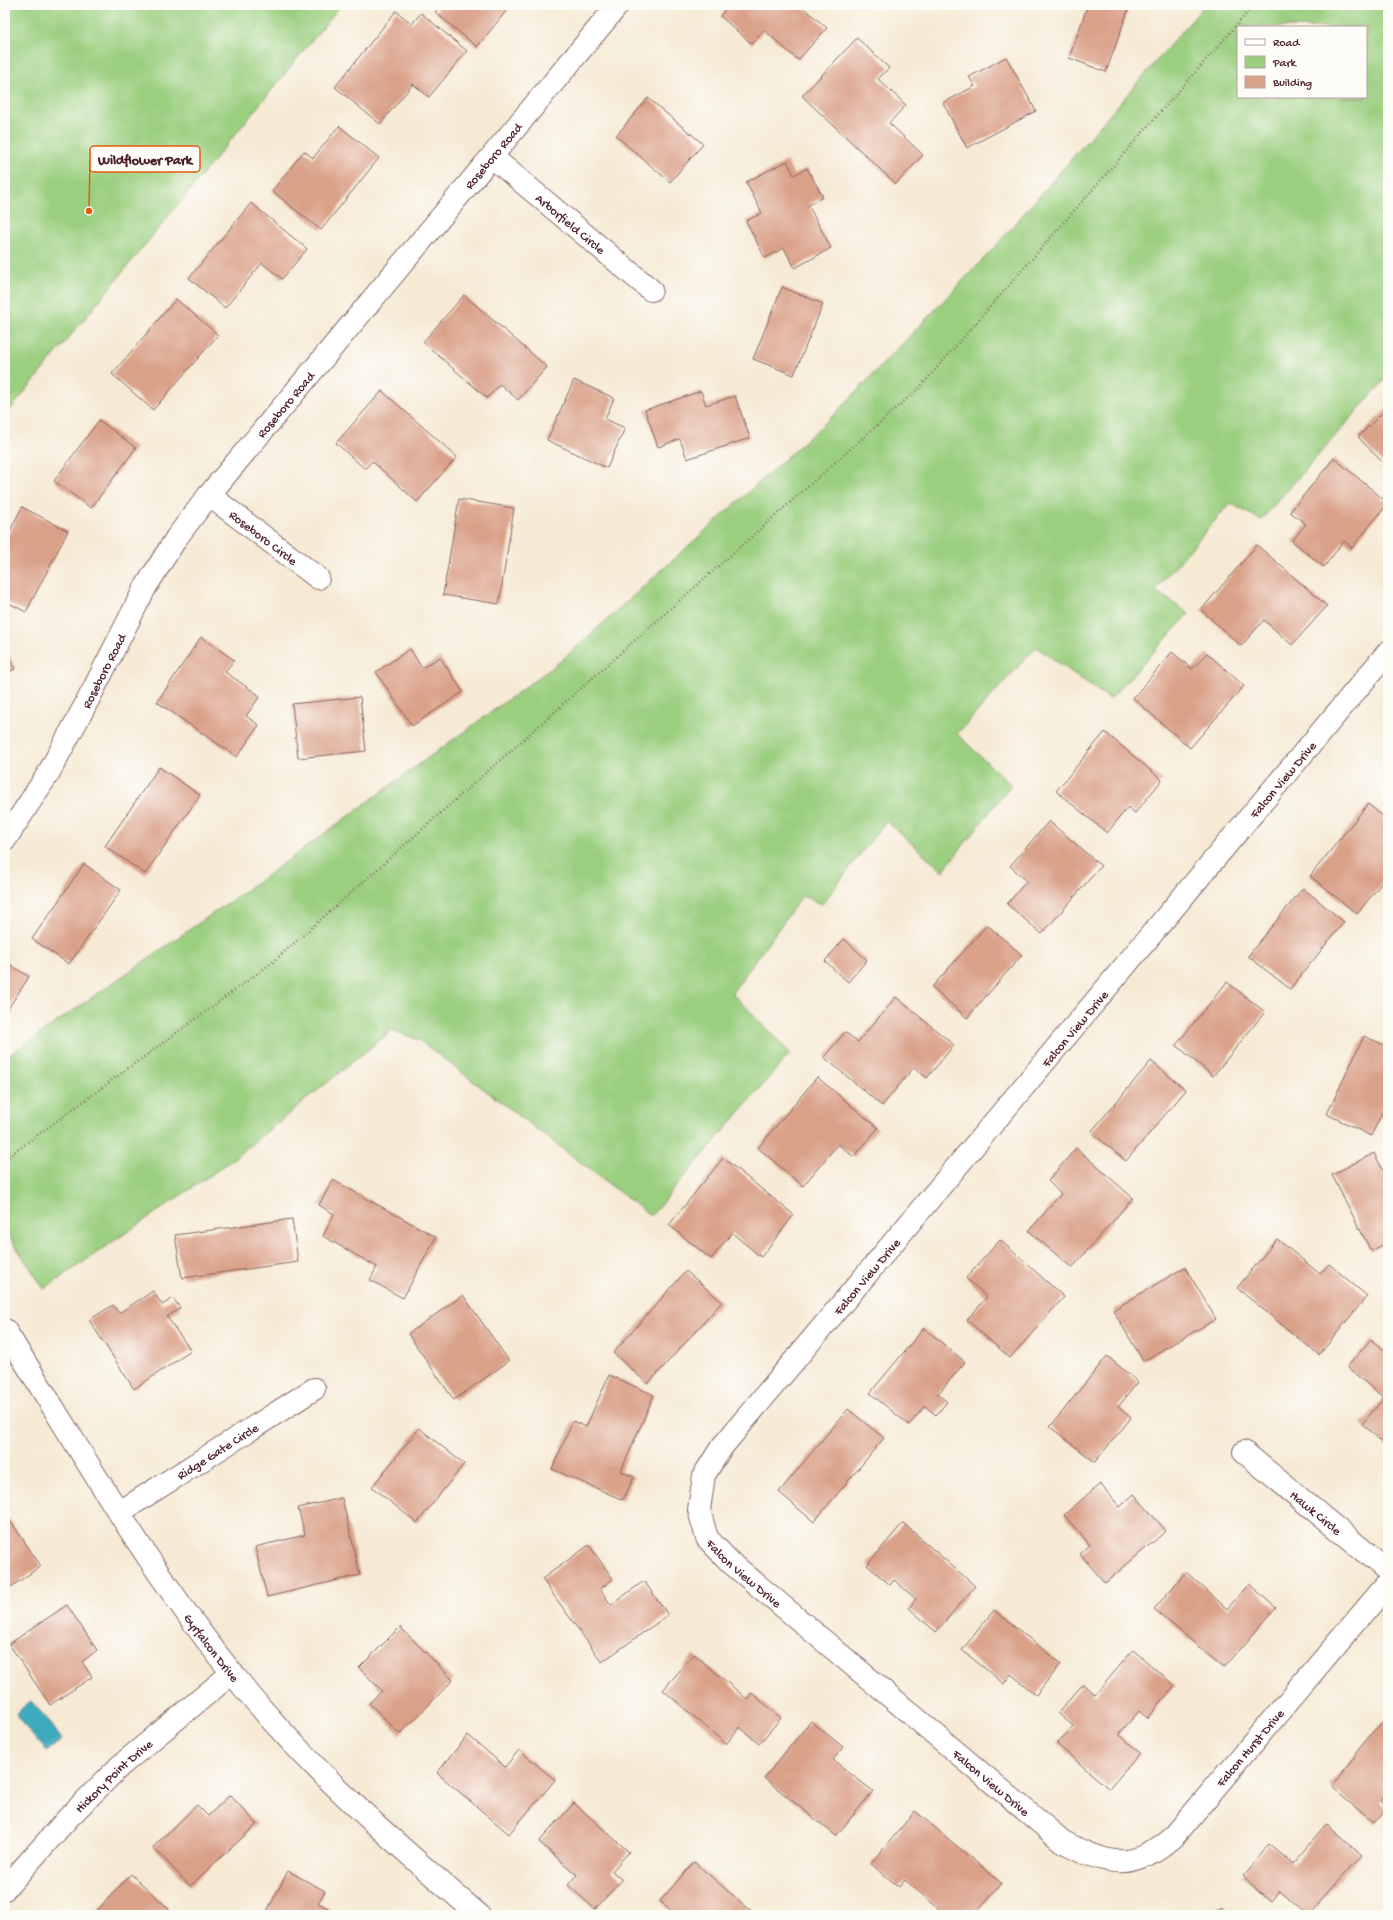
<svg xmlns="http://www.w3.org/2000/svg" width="1393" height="1920" font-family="'Gochi Hand',sans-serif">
	<rect width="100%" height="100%" fill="#fdfcf7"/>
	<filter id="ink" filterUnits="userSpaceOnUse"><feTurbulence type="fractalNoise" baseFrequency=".025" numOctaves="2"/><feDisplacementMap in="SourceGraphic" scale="8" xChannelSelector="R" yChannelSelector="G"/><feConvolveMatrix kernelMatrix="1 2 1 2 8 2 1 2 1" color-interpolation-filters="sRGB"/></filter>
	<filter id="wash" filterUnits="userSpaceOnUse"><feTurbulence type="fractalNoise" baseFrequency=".012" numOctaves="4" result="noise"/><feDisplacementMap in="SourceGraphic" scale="16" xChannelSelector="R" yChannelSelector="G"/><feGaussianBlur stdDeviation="0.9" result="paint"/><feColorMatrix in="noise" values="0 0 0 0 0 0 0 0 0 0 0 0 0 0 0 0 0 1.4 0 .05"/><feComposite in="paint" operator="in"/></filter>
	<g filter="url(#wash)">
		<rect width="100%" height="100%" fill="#f6ead5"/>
		<path fill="#9bcf80" stroke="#727756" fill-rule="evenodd" d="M5,5H341L5,416Z
			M1205,5H1388V376L1261,520L1230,503L1155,590L1189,614L1110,699L1036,647L957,734L1011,785L943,871L886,821L822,904L802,896L732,993L790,1053L651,1216L419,1040L392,1030L228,1163L44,1289L5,1230V1058L258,882L561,661L836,413L994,248ZM1238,27H1366V97H1238Z"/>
		<path fill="#3eabbd" stroke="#446574" d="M31,1701L49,1721L62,1740L47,1751L30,1733L16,1713Z"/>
		<g id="blocks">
			<path fill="#daa189" d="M441,5H511L477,47L435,12Z
				M729,5H800L827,28L798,60L764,30L752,44L720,16Z
				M1088,5H1130L1106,72L1069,58Z
				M396,11L412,24L421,13L467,51L429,97L413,84L380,124L335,87Z
				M857,38L889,68L878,79L906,105L889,123L923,155L896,184L802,96Z
				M1006,57L1036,111L967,148L943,103L975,86L969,77Z
				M648,98L703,144L670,182L616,136Z
				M339,126L379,158L321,230L272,191L304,151L313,158Z
				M787,161L794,175L807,168L823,197L808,205L831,248L795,268L784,248L765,258L746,221L762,213L746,182Z
				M251,203L307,249L282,279L262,263L225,308L189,278Z
				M782,287L823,304L794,375L753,359Z
				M464,295L547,367L518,400L500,384L487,398L423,342Z
				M176,299L218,335L153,410L112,374Z
				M574,380L614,398L605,419L625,428L607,468L547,440Z
				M382,391L457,457L417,502L372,461L365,469L336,443Z
				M701,391L706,405L735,396L750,438L687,459L680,439L658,447L645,410Z
				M1388,407V468L1358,437Z
				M99,420L136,448L91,508L54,481Z
				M1334,458L1388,503L1352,548L1344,541L1324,567L1292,541L1306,524L1290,512Z
				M459,499L514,508L499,604L443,595Z
				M22,507L68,531L26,612L5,601V541Z
				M1257,545L1327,606L1292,645L1264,620L1241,646L1201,610Z
				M201,637L234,660L225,672L260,696L246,716L259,725L237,757L157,702Z
				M5,645L15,669L5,674Z
				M410,649L422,668L440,657L463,692L412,726L376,672Z
				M1172,652L1192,669L1207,653L1244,686L1190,748L1133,698Z
				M360,697L366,751L298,758L292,704Z
				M1105,732L1162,780L1135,813L1128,807L1107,833L1056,791Z
				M159,767L200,795L145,874L105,846Z
				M1368,804L1388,820V875L1357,914L1310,876Z
				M1049,821L1101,866L1042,934L1007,904L1027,881L1010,866Z
				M84,864L121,890L69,964L32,939Z
				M1303,888L1344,922L1290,989L1248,956Z
				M987,925L1022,955L967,1018L932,987Z
				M844,939L867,960L848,982L825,961Z
				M5,961L29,977L5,1013Z
				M1227,982L1265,1012L1213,1076L1176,1045Z
				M896,997L954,1045L927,1078L914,1067L882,1106L824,1057L845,1032L858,1042Z
				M1364,1036L1388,1047V1101L1371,1136L1327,1114Z
				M1151,1061L1186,1090L1126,1161L1091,1132Z
				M817,1077L878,1128L854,1157L838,1144L803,1186L758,1148Z
				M1076,1148L1133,1198L1072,1268L1029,1231L1061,1194L1048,1181Z
				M1374,1153L1388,1180V1242L1371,1251L1332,1175Z
				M723,1158L794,1215L761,1257L732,1233L711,1259L669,1225Z
				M333,1180L436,1237L403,1298L370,1280L377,1267L323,1236L334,1214L319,1205Z
				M292,1219L298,1262L182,1278L175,1235Z
				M1277,1239L1320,1274L1329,1264L1367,1296L1319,1355L1237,1288Z
				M1000,1240L1064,1297L1010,1358L967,1320L987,1297L966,1278Z
				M1185,1267L1216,1319L1143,1361L1113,1310Z
				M686,1271L722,1302L648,1384L613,1353Z
				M153,1291L162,1305L173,1298L180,1308L167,1317L191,1351L134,1389L89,1320L113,1305L119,1313Z
				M463,1295L509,1361L454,1400L408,1334Z
				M924,1328L965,1362L938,1394L947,1402L936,1415L925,1406L909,1425L870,1393Z
				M1371,1339L1388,1353V1447L1362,1424L1384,1398L1347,1367Z
				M1107,1356L1138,1382L1118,1407L1131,1418L1095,1462L1050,1427Z
				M609,1375L654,1395L621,1471L634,1477L623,1500L552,1469L573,1421L586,1427Z
				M848,1409L884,1438L814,1522L779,1492Z
				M419,1428L464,1464L417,1523L372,1487Z
				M1100,1484L1120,1507L1134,1494L1166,1531L1105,1583L1080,1554L1090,1545L1064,1515Z
				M342,1498L360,1575L267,1597L255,1547L305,1535L298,1508Z
				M5,1513L41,1566L5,1591Z
				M903,1523L975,1586L936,1632L909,1608L916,1599L894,1580L890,1585L867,1565Z
				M589,1545L613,1579L600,1589L611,1605L644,1581L668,1615L602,1662L542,1579Z
				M1186,1572L1227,1609L1249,1584L1276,1608L1224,1668L1154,1609Z
				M67,1605L97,1650L82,1662L92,1677L50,1705L9,1644Z
				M994,1610L1061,1664L1036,1695L1011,1674L1004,1684L962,1650Z
				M400,1627L453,1680L400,1734L369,1703L382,1691L359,1668Z
				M1133,1650L1175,1686L1147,1718L1139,1711L1119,1734L1140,1753L1109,1789L1057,1744L1073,1726L1058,1713L1083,1684L1095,1695Z
				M694,1654L747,1699L752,1693L781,1718L759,1744L740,1727L726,1744L663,1690Z
				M811,1721L843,1747L833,1760L873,1791L836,1836L764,1778Z
				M1383,1722L1388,1726V1792L1381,1801L1388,1808L1375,1824L1330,1786Z
				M468,1735L505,1767L519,1750L555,1780L509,1834L437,1773Z
				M230,1795L257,1824L190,1886L153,1847L197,1805L208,1816Z
				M574,1803L629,1852L612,1871L622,1880L595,1909L568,1885L577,1875L539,1842Z
				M915,1811L1001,1883L974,1915H946L905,1880L899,1887L871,1864Z
				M1326,1825L1361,1855L1309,1915H1306L1279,1891L1271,1901L1242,1875L1269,1844L1293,1864Z
				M694,1862L756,1915H676L660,1901Z
				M288,1871L325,1891L318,1903L341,1915H269L266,1913Z
				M131,1874L169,1909L163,1915H93Z
				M1222,1906L1228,1915H1208Z"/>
		</g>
	</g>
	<g filter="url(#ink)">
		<use href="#blocks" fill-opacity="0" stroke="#866666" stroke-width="1"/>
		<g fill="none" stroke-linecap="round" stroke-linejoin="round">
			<g stroke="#866666" stroke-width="24">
				<g id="minor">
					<path id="s1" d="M492,157L651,290"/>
					<path id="s2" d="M209,495L318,578"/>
					<path id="s3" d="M1388,652L721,1448L704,1475L699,1510L707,1538L730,1562L1062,1841C1109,1866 1133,1872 1175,1835L1388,1583"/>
					<path id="s4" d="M5,840L48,774L88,700L145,588L177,537L209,495L618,5"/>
					<path id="s5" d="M5,1330C77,1444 147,1567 232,1673C304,1764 391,1840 479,1915"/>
					<path id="s6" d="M1244,1452L1388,1571"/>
					<path id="s7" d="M120,1512L314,1389"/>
					<path id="s8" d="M5,1889L68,1818L120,1766L232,1673"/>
				</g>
			</g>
			<path stroke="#866666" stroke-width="2.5" stroke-dasharray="1 3" stroke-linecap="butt" d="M5,1159L273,962L920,387L1254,5"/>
			<use href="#minor" stroke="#fff" stroke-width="22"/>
		</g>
	</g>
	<g text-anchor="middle" stroke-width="3.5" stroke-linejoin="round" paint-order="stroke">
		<g font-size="13" fill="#4a1f2b" stroke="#fdfcf7">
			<text dy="5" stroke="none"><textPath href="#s4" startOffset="844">Roseboro Road</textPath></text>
			<text dy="5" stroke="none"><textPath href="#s1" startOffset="103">Arborfield Circle</textPath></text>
			<text dy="5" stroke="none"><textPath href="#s4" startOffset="520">Roseboro Road</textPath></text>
			<text dy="5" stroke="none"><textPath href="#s2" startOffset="69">Roseboro Circle</textPath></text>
			<text dy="5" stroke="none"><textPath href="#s4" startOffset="196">Roseboro Road</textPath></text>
			<text transform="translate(1282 779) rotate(-50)" y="5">Falcon View Drive</text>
			<text transform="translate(1074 1028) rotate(-50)" y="5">Falcon View Drive</text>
			<text transform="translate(866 1276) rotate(-50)" y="5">Falcon View Drive</text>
			<text dy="5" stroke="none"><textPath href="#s7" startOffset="115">Ridge Gate Circle</textPath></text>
			<text dy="5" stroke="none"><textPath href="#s6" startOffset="94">Hawk Circle</textPath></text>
			<text dy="5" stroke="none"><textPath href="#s3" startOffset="1186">Falcon View Drive</textPath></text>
			<text dy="5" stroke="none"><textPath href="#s5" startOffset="379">Gyrfalcon Drive</textPath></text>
			<text dy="5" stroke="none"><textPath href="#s3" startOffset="1841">Falcon Hurst Drive</textPath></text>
			<text dy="5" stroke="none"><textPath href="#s8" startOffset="157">Hickory Point Drive</textPath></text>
			<text dy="5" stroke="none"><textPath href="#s3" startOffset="1510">Falcon View Drive</textPath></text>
		</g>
	</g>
	<path fill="none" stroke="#e8590c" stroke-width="1.5" d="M89 211L90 159"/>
	<circle fill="#e8590c" stroke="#fdfcf7" stroke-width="1.5" cx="89" cy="211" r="4"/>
	<rect fill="#fdfcf7" stroke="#e8590c" stroke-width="1.5" x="90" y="146" width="110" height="26" rx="4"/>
	<g font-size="14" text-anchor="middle" font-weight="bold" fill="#4a1f2b">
		<text x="145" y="164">Wildflower Park</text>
	</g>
	<rect width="1393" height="1920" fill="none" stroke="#fdfcf7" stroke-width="20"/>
	<rect x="1237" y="26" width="130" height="72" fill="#fdfcf7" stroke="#b5a4a5"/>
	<rect x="1245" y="39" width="20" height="6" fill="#ffffff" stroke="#b5a4a5"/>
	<text x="1273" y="46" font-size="12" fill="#4a1f2b">Road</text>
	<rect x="1245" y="56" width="20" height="12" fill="#9bcf80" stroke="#b5a4a5"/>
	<text x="1273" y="66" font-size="12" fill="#4a1f2b">Park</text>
	<rect x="1245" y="76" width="20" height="12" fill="#daa189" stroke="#b5a4a5"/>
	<text x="1273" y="86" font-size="12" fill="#4a1f2b">Building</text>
</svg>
